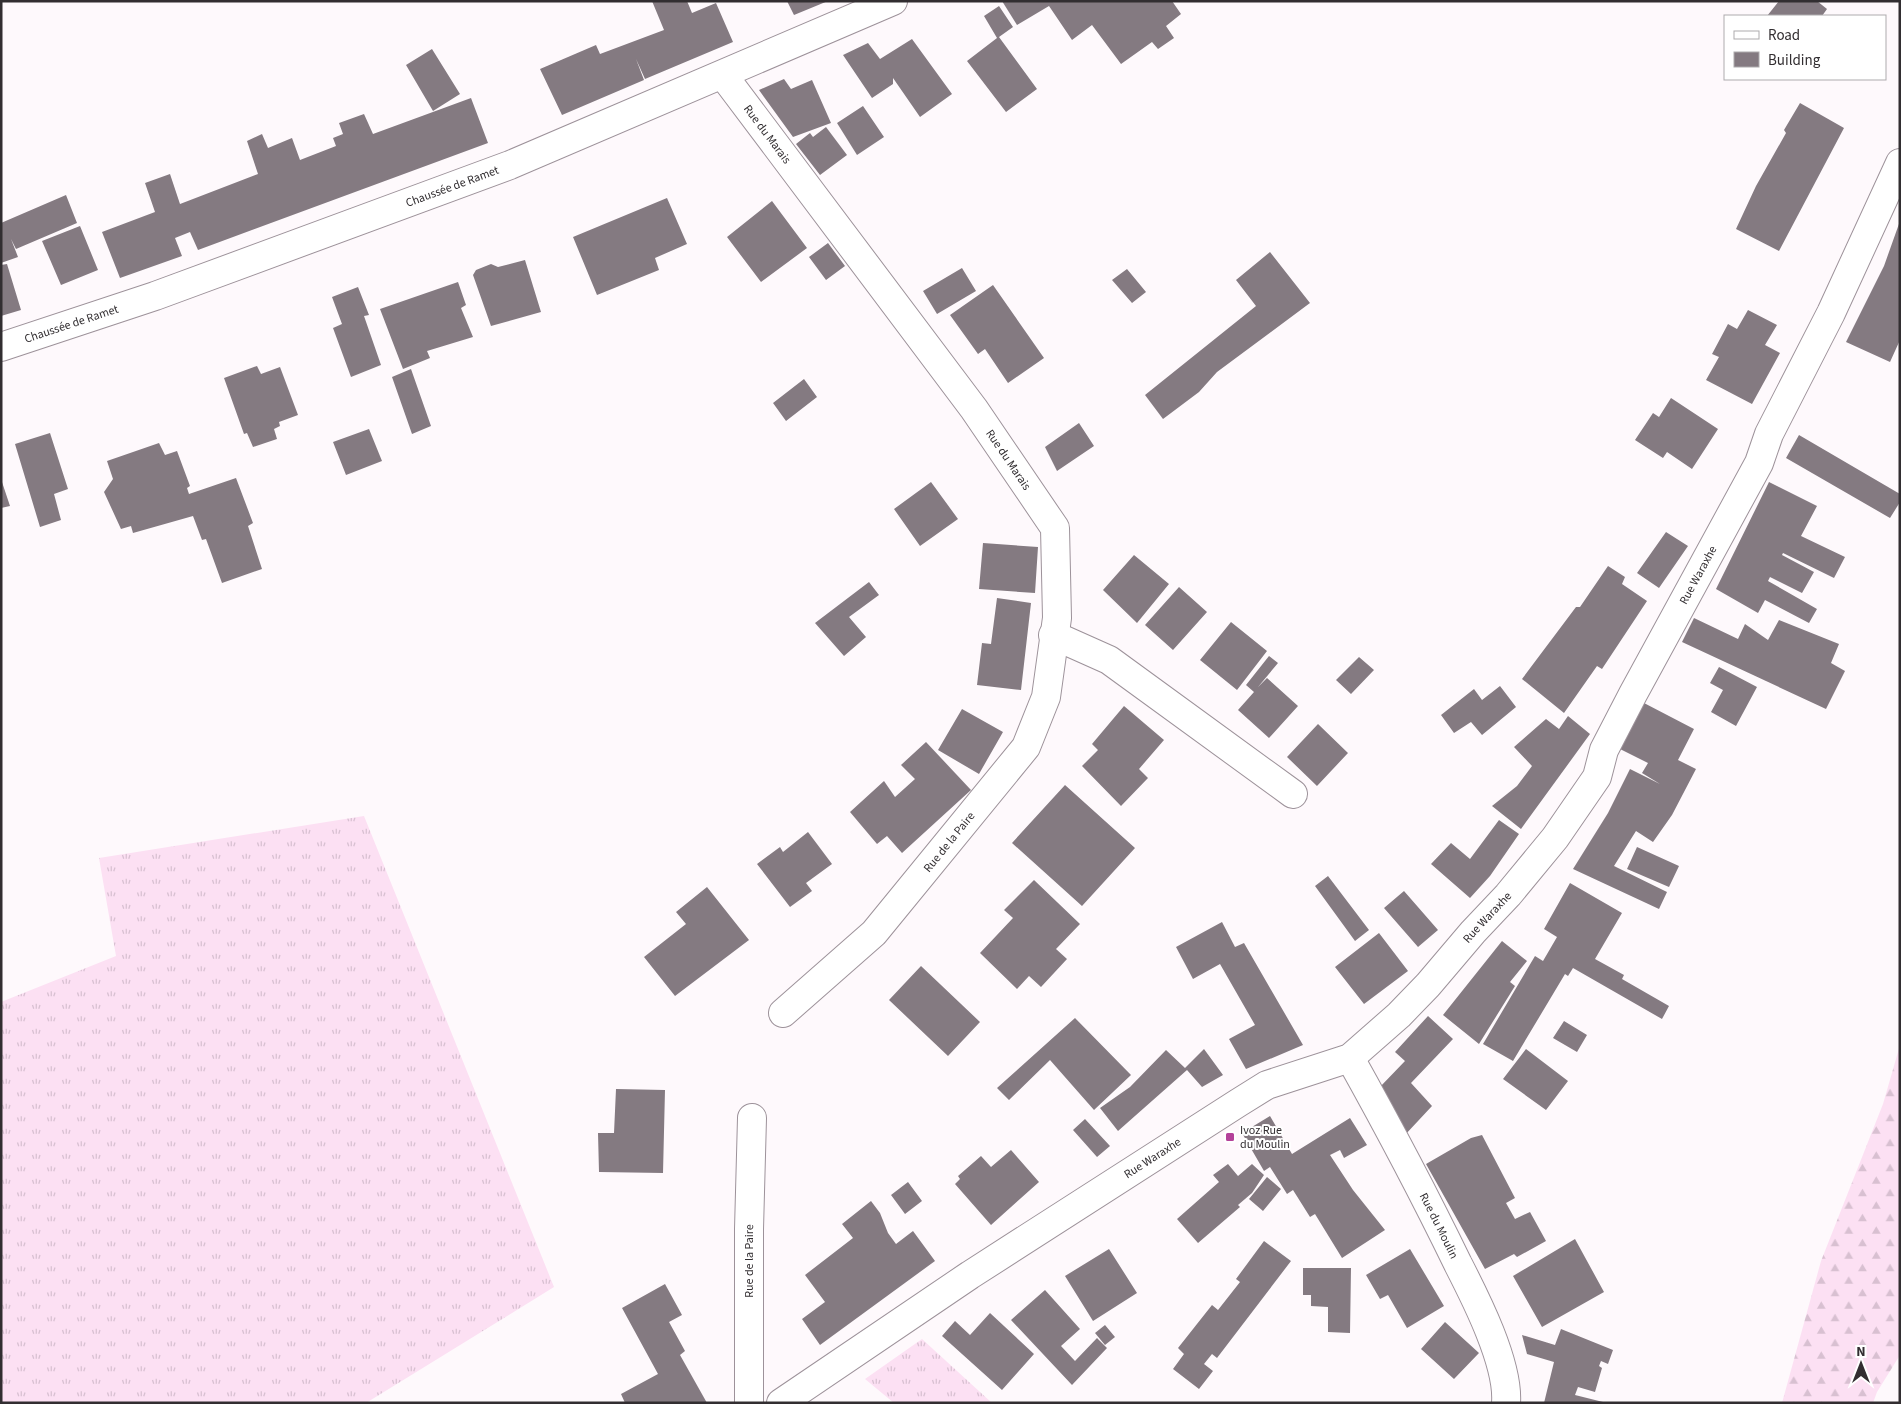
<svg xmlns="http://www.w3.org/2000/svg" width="1901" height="1404" font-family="'Source Sans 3',sans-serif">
	<defs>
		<pattern id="grass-tufts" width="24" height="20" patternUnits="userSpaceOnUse" patternTransform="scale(1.25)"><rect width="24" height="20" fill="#fce0f3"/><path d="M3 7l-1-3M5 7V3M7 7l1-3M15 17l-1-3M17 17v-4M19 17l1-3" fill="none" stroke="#d8c0d1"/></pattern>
		<pattern id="forest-firs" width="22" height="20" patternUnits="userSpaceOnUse" patternTransform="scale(1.25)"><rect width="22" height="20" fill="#fce0f3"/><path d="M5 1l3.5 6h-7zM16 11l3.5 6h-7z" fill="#d8c0d1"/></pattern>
	</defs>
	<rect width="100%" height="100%" fill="#fef9fc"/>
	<path fill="url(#grass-tufts)" d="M364,816L554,1287L366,1403H1V1002L116,956L99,858Z
		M922,1339L992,1403H894L865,1379Z"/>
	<path fill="url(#forest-firs)" d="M1900,1045V1355L1877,1392L1873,1403H1782L1821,1261L1883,1104Z"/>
	<path fill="#847a81" d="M652,1H687L692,13L716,3L733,42L645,79L636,59L644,80L562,115L540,69L596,45L600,54L664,30Z
		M787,1H828L794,15Z
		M1002,1H1172L1181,14L1166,26L1174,38L1158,49L1152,42L1121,64L1092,25L1072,40L1049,6L1017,25Z
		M1779,1H1817L1827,9L1822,16H1767Z
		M999,6L1013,27L999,37L1037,89L1006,112L967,61L997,38L984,16Z
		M912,39L952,94L920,117L893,78V84L872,98L843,55L868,43L880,59Z
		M432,49L460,94L433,111L406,65Z
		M784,79L791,89L812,80L831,123L793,137L759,90Z
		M471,98L488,143L198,250L190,232L175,238L182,256L120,278L102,232L155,212L145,183L170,174L180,204L258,174L247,141L262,134L268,148L292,138L300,160L336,146L333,138L343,134L339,123L364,114L373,134Z
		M1800,103L1844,128L1779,251L1736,229L1756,186L1786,133L1784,130Z
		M863,106L884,137L857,155L837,123Z
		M826,127L847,155L820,175L796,144L810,133L813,137Z
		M66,195L77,223L16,249L11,239L18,257L1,263V223Z
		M667,198L687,244L655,258L659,270L597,295L573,237Z
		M772,201L807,248L761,282L727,237Z
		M1900,221V340L1890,362L1846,342L1884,266Z
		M80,226L98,270L61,285L42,241Z
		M828,243L845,266L826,280L809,257Z
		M1270,252L1310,303L1217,372L1199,392L1163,419L1145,395L1256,306L1236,280Z
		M525,260L541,312L491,326L473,275L476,270L491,264L498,267Z
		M7,264L21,310L1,316V265Z
		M962,268L976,291L937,314L923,291Z
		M1127,269L1146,292L1132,303L1112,280Z
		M458,282L466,305L461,308L473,337L427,351L430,358L403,369L380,309Z
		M993,285L1044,358L1008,383L985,349L978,354L950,315Z
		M358,287L369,315L364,316L381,365L351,377L333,328L342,324L332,297Z
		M1748,310L1777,325L1765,345L1780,353L1752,404L1706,380L1719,357L1712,354L1728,324L1737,329Z
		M257,366L261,374L280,367L298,415L279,422L280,426L274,429L277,439L253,447L247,433L244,434L224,378Z
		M411,369L431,426L412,434L392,377Z
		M804,379L817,397L786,421L773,403Z
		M1671,398L1718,429L1692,469L1667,452L1663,458L1635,440L1653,413L1659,417Z
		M1079,423L1094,446L1057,471L1045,447Z
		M369,429L382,461L346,475L333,442Z
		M50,433L68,489L54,494L61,520L40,527L15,444Z
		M1799,435L1900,494V502L1890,518L1786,458Z
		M159,443L165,455L177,451L190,486L187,488L189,494L236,478L253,523L248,526L262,569L222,583L206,539L202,540L193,516L133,533L131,526L121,529L104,492L113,479L107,461Z
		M1,479L10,506L1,508Z
		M931,482L958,519L920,546L894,509Z
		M1769,482L1817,506L1801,536L1845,557L1834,578L1783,553L1782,555L1814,572L1802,593L1770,577L1768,581L1817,609L1809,623L1765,600L1758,613L1716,589Z
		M1666,532L1688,546L1659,588L1637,573Z
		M983,543L1038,547L1035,593L979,589Z
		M1134,555L1169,584L1137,623L1103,590Z
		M1608,566L1625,577L1622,584L1647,601L1602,669L1597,666L1564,713L1522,679L1576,607H1580Z
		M869,582L879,595L849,617L866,637L844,656L815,623Z
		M1179,587L1207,612L1173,650L1145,625Z
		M997,598L1031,603L1021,690L977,685L982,643L991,644Z
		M1694,618L1738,639L1745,624L1768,640L1779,620L1839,644L1831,663L1845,671L1826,709L1682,642Z
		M1231,622L1267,651L1237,690L1200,660Z
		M1269,656L1278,663L1258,687L1267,678L1298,706L1269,738L1238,710L1254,692L1246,685Z
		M1359,657L1374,670L1351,694L1336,680Z
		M1719,667L1757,687L1736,726L1711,712L1723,690L1710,683Z
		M1500,686L1516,707L1482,735L1471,722L1454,733L1441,715L1474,689L1482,700Z
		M1644,703L1694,729L1678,760L1696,769L1672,815L1653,842L1636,831L1614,866L1667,892L1659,909L1573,869L1608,813L1630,769L1660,784L1642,773L1648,763L1620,749Z
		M1124,706L1164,740L1139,769L1148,778L1121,806L1082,766L1098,750L1092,744Z
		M962,709L1003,732L979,774L938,750Z
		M1568,716L1590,734L1521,829L1492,806L1517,786L1532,766L1514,747L1546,719L1559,729Z
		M1318,724L1348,753L1317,786L1287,757Z
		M926,742L971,790L902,853L887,836L877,844L850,812L884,781L895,797L915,779L901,765Z
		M1065,785L1135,848L1082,906L1012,843Z
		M1499,820L1519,834L1490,876L1470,898L1431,864L1451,843L1470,859Z
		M808,832L832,864L806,883L812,891L790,907L757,864L780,847L783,852Z
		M1637,847L1679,866L1669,887L1627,869Z
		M1328,876L1369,930L1355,941L1315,886Z
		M1034,880L1080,924L1056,949L1067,959L1041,987L1029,976L1017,989L980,953L1013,918L1004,910Z
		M1570,883L1622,913L1595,959L1624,975L1622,979L1669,1006L1662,1019L1573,968L1568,976L1565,974L1513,1061L1483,1044L1535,956L1543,961L1557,937L1544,929Z
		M707,887L749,940L675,996L644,957L686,924L676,912Z
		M1404,891L1438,930L1418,947L1384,908Z
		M1222,922L1235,947L1244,943L1303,1045L1246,1069L1229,1039L1255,1025L1220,964L1193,979L1176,947Z
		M1379,933L1408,971L1364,1004L1335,967Z
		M1502,941L1527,961L1510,982L1515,986L1479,1044L1443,1015Z
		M921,966L980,1022L948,1056L889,1000Z
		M1428,1016L1453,1039L1411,1083L1432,1106L1404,1136L1379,1088L1405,1061L1395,1052Z
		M1075,1018L1131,1075L1094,1110L1050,1060L1009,1100L997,1088Z
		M1564,1021L1587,1035L1577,1052L1553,1038Z
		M1204,1049L1223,1075L1202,1087L1187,1070L1118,1131L1100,1108L1130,1087L1166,1050L1185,1068Z
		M1526,1049L1568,1081L1546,1110L1503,1079Z
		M616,1089L665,1090L663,1173L599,1172L598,1133H614Z
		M1270,1116L1292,1154L1350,1118L1367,1145L1344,1158L1340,1150L1330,1155L1353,1190L1385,1230L1342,1258L1315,1214L1310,1217L1293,1190L1287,1194L1270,1167L1264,1171L1242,1133Z
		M1085,1119L1110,1146L1097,1157L1073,1130Z
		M1482,1135L1515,1198L1506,1203L1515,1219L1530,1212L1546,1241L1517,1257L1514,1254L1485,1269L1426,1164L1471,1138Z
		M1011,1150L1039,1182L991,1225L955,1184L960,1179L958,1176L981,1156L991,1167Z
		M1228,1164L1238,1176L1252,1164L1264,1175L1252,1193L1238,1205L1240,1207L1198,1243L1177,1219L1219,1182L1213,1175Z
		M1267,1177L1281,1189L1263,1211L1249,1199Z
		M908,1182L922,1201L905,1214L891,1195Z
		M871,1201L880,1213L888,1233L896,1244L913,1231L935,1261L820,1345L802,1319L825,1302L805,1275L853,1238L842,1224Z
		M1575,1239L1604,1292L1542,1327L1513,1276Z
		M1264,1241L1291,1261L1217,1358L1212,1354L1204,1364L1213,1371L1199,1389L1173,1369L1184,1354L1178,1348L1212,1305L1218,1310L1240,1282L1236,1279Z
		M1109,1249L1137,1293L1093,1321L1065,1276Z
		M1410,1249L1444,1306L1407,1328L1388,1295L1380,1299L1366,1275Z
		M1303,1268H1351L1350,1333L1328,1332V1307L1311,1306V1295H1303Z
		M665,1284L682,1315L669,1322L685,1351L680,1355L707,1403H625L621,1394L658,1374L622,1308Z
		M1045,1290L1080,1329L1061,1346L1075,1361L1097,1338L1107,1348L1072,1385L1011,1320Z
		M990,1313L1034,1354L1002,1390L942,1336L955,1321L970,1335Z
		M1445,1322L1479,1353L1454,1379L1421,1349Z
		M1105,1325L1115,1337L1105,1345L1095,1333Z
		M1561,1329L1613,1350L1608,1364L1601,1361L1599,1366L1602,1368L1595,1392L1578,1387L1575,1395L1607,1403H1544L1554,1362L1527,1354L1522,1335L1555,1345Z"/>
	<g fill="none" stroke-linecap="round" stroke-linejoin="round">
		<g stroke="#9d929a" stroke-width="30">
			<g id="minor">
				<path id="s1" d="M723,75L974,409L1055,528L1057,618L1046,697L1026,747L874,933L783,1013"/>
				<path d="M1053,635L1109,660L1293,794"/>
				<path id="s2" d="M1350,1058C1388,1126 1424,1194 1458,1264C1476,1299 1509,1364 1506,1403"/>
				<path id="s3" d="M749,1403V1229L752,1118"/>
				<path id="s4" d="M781,1403L970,1275L1238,1103L1267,1085L1350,1058L1399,1015L1428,985L1473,932L1508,895L1555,838L1597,777L1604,750L1633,694L1759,463L1769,434L1831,313L1900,163"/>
			</g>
		</g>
		<g stroke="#9d929a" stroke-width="30">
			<g id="major">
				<path id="s5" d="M1,347L155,296L510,165L893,1"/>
			</g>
		</g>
		<use href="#minor" stroke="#fff" stroke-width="28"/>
		<use href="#major" stroke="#fff" stroke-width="28"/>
	</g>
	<rect fill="#b4419a" stroke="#fff" stroke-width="2" x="1225" y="1132" width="10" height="10" rx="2.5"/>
	<g text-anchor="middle" stroke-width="4" stroke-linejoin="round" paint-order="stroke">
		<g font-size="12" fill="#322e31" stroke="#fff">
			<text dy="4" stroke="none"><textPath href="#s1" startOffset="74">Rue du Marais</textPath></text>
			<text dy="4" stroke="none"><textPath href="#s5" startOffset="479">Chaussée de Ramet</textPath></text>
			<text dy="4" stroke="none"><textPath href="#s5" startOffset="74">Chaussée de Ramet</textPath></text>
			<text dy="4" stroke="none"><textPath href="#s1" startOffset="479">Rue du Marais</textPath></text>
			<text dy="4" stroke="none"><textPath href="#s4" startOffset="1270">Rue Waraxhe</textPath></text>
			<text transform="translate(949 842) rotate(-51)" y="4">Rue de la Paire</text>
			<text dy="4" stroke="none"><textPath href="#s4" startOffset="865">Rue Waraxhe</textPath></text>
			<text dy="4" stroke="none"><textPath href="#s4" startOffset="445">Rue Waraxhe</textPath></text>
			<text dy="4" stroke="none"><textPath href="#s2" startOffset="190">Rue du Moulin</textPath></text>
			<text dy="4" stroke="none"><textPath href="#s3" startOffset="142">Rue de la Paire</textPath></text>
		</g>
		<g font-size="12" fill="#322e31" stroke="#fff" text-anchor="start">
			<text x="1240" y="1134">Ivoz Rue<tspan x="1240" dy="14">du Moulin</tspan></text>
		</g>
	</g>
	<rect width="1901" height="1404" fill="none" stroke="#322e31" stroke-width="5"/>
	<rect x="1724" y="15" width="162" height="65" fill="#ffffff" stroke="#adabad"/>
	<rect x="1734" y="31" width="25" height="8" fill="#ffffff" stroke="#adabad"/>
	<text x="1768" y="40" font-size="15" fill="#322e31">Road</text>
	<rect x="1734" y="52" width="25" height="15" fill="#847a81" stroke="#adabad"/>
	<text x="1768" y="65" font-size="15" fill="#322e31">Building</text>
	<g transform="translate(1861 1364)" stroke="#ffffff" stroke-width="4" paint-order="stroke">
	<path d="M0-4L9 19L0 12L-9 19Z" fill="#322e31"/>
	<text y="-8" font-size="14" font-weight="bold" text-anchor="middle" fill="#322e31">N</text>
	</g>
</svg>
